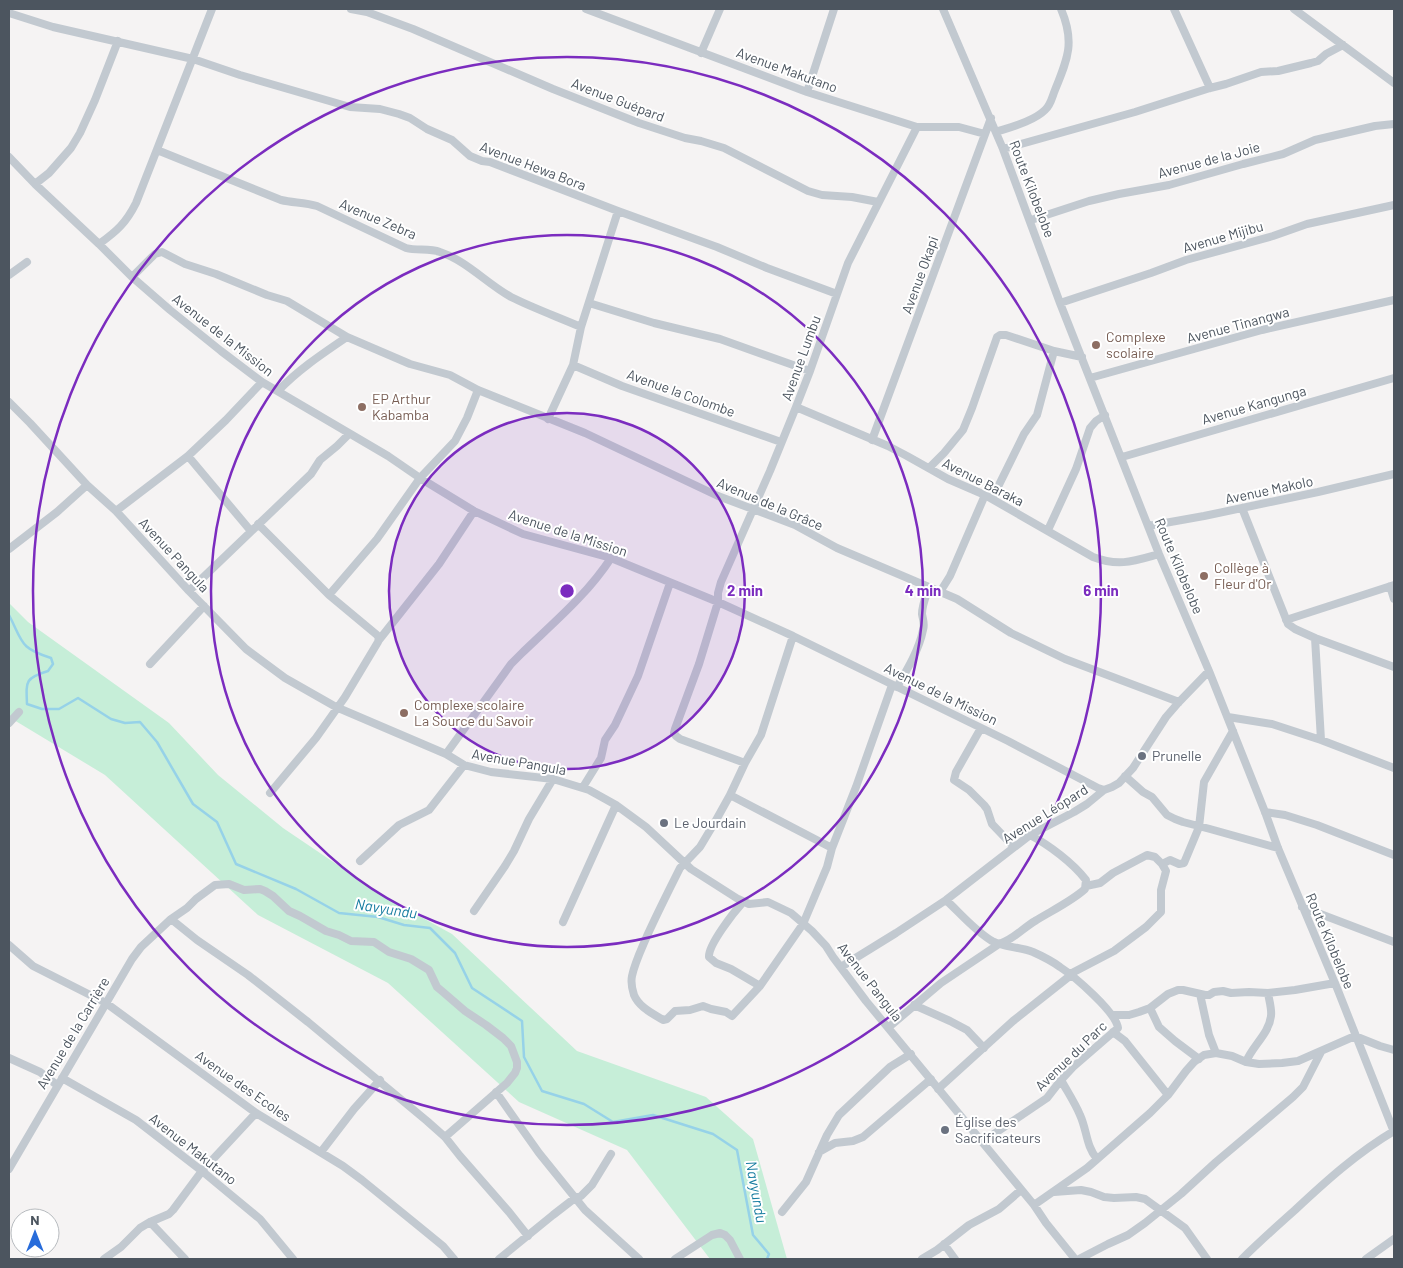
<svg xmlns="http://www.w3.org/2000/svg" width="1403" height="1268" font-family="Barlow,sans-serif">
	<rect width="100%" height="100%" fill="#f5f3f3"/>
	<path fill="#c6eed8" d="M9,603L28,622L169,723L218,775L283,828L388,899L452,934L577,1051L706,1097L753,1139L787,1259H710L627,1150L519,1102L388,983L258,915L105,775L9,717Z"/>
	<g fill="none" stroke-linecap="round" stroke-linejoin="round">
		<path stroke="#96d2e8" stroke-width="2.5" d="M9,615C23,642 19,648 51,658L53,664L48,671C25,678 26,681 27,704L42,709H59L78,698L111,719L125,723L140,722L157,742L193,804L217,822L236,864L296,889L339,913L378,917L404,925L430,928L455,953L472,988L522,1021L524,1057L542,1091L584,1104L613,1122L653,1115L713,1134L737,1150L753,1235L769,1254L767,1259"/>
		<path stroke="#c2c9d0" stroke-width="8" d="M351,9L367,12L413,29L553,89L639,123L685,138L701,141L724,148L808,191L822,195L852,197L878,202
			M586,9L807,92L917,127H959L985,134
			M943,9L1003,149L1060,303L1159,554L1209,671L1265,812L1278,848L1337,988L1394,1132
			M1174,9L1210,88
			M1294,9L1394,83
			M9,13L53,27L193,59L240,75L350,107L380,109L399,114L410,118L427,129L452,140L470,156L482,161L490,162L618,211L717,247L767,268L837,294
			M701,53L720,9
			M807,92L834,9
			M996,132C1011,127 1034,121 1045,110C1051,105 1052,97 1055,90C1068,58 1075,42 1061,9
			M1003,149L1135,112L1210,88L1226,84L1261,72L1278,71L1311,63L1318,61L1326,54L1343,45
			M157,150L281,200C293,203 305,202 317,206L406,248C417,251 429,248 440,252C467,261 486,283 511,297C533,308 558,317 581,327
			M9,157L35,184L99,244L132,277L170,310L221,351L262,382L388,456L420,478L474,511L523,534L611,558L718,602L793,636L1008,741L1098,788L1104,790
			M35,184L49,173L71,148L80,133L95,100L118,41
			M1031,220L1089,201L1119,194L1169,185L1243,164L1283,154L1315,140L1375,126L1394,124
			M99,244C117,231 126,223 136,203L212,9
			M9,275L27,262
			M132,277L155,254L162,252L185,264L216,274L267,295L287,301L347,337L410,364L450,375L478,390L585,433L718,496L795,525L837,548L957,599L1011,633L1065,659L1179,702
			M589,303L654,323L720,339L810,371
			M1060,303L1151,273L1186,260L1273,236L1307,224L1394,205
			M573,365L622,386L781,442
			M1090,378L1262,330L1394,300
			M278,391C298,370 322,354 347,337
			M9,402L30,423L87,485L116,511L189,591L246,649L285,678L336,707L446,754L464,765L491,772L553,779L589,790L616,805L646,827L691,869L738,899L749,904L768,902L791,913L812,931L826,946L833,957L866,1001L1034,1205L1046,1223L1075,1259
			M796,407L888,446L907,456L948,479L985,495L1093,557C1119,567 1134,561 1159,554
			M548,419L573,365L581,327L618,211
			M872,440L991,118
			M188,456L250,530
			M1122,457L1394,378
			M929,468L944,453L963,430L972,408L997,337L1000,335H1006L1054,351
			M992,499L1024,434L1037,415L1054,351L1082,357
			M1242,508L1288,624L1295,629L1315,638L1394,667
			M116,511L188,456L226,420L262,382
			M258,524L329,595L377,635L379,638L378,642L345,697L316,738L270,793
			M1148,526L1204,516L1318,492L1394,474
			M1048,530L1076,469L1090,428L1096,421L1105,415
			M9,549L57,512L87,485
			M1390,586L1394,599
			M189,591L311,474L320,460L337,446L349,434
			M940,592L950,576L985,495
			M329,595L377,539L420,478L455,441L467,418L478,390
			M1286,620L1394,585
			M793,636L761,735L745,763L730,795L715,822L700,847L680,868L676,876C666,896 656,916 647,936C642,948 635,962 632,976C631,981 632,989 634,995C639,1007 652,1013 663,1020L667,1019L675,1011L690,1010L703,1006L711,1009L726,1012L732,1016L760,986L803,924L827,867L832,848L856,787L892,685
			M1315,638L1321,740
			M379,640L439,564L474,511
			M150,664L204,606
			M897,687C907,670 919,650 923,630C925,624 923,620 922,614C922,605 926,596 929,587
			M1228,717L1272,724L1321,740L1394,768
			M9,723L19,712
			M981,728L956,772L954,780L969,790L984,805L987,809L992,824L1014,847
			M446,754L511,664L521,654C552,624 587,595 611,558
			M745,763L680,739L676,736L674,733L675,729L699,664L718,602V593L721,582L770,471L796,407L810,371L848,263L917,127
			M1125,776L1143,792L1152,797L1167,815L1175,819L1183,822L1210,829L1278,848
			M583,787L601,758L605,740L615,725L638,676L670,583
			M730,795L832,848
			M1265,812L1285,815L1317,825L1394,855
			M360,861L399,825L429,810L464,765
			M1162,864L1170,860L1179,864L1184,863L1199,827L1204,782L1233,731
			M946,900C960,913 975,931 992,941C1003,947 1020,947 1033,952C1042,956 1052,961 1060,967C1074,976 1116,1012 1118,1028L1073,1067L1061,1080L1047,1098L982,1142
			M743,902C734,912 708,945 709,957L716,963L731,969L760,986
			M1302,907L1394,942
			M474,911L505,866L514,851L529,819L553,779
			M171,919L197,940L248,975L308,1022L427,1121L445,1137L460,1156L509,1212L528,1236
			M563,922L616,805
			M9,945L33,966L106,1003L256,1113L343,1166L362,1180L421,1228L443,1246L454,1259
			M841,967L896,933L946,900L1030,835L1074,812L1087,804L1104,790L1112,787L1119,783L1133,768L1166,717L1179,702L1209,671
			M1070,974L1114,951L1146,927L1161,912V890L1166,871L1162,864L1155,857L1147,855L1113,873L1100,883L1086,886
			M1200,994L1209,1035L1216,1053
			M914,1005L950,1021L967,1030L984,1048
			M1150,1008L1159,1027L1175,1041L1199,1059
			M1112,1015H1129L1139,1012L1150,1008L1168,994L1178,990H1183L1205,995H1209L1214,992L1223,991L1231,993L1249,992L1268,993L1295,990L1335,983
			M889,1027L941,983L999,944C1013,940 1023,928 1035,921C1051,911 1072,901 1085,889L1086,880C1073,863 1049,845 1030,835
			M1113,1032L1125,1041L1168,1095
			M9,1058L40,1072L57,1085
			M1246,1062C1252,1046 1269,1034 1271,1016C1272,1009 1269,1000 1268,993
			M62,1078L136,1120L202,1171L260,1219L293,1259
			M1061,1080C1067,1091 1075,1103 1080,1115C1087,1130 1086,1146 1097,1159
			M938,1089L1013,1021L1071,975
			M496,1092L517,1122L539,1153L585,1210L639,1259
			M321,1152L354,1109L380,1080
			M819,1152L835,1143L853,1141L863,1137L931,1079
			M9,1169L132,959L141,947L171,919L187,908L196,899L215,885L229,884L244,890L260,889L265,891L273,896L289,911L300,916L326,931L339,935L351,941L374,942L389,952L411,959L429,970L437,987L443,992L465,1011L486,1025L503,1038L511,1046L517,1062V1068L515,1073L507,1083L445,1137
			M1054,1192L1081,1190L1091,1192L1104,1197L1114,1198L1136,1197L1145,1199L1185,1228L1207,1259
			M1034,1205L1087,1168L1150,1113L1168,1095L1186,1071L1194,1062L1204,1055L1216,1053L1232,1056L1246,1062L1259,1064L1282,1063L1298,1061L1355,1036L1380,1046L1394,1050
			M782,1212L806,1182L827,1135L839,1115L890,1067L911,1054
			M150,1222L185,1259
			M944,1244L955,1259
			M104,1259L121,1247L140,1228L150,1222L169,1214L173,1210L202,1171L256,1113
			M499,1259L553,1215L575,1198L581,1196L592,1185L611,1154
			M675,1259L712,1235L720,1233L725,1235L730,1240L740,1259
			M922,1259L937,1250L969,1225L999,1209L1021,1190
			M1079,1259L1108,1244L1128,1235L1145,1223L1181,1194L1216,1162L1293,1097L1303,1087L1321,1052
			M1242,1259C1259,1242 1277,1226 1295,1210C1326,1181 1357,1153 1394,1131
			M1366,1259L1394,1239"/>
	</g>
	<circle cx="567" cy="591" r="178" fill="#7b2cbf" fill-opacity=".12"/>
	<g fill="none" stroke="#7b2cbf" stroke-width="2.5">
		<circle cx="567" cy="591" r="178"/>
		<circle cx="567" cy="591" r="356"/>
		<circle cx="567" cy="591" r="534"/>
	</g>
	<g fill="#8d6e63" stroke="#fff" stroke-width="2">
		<circle cx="1096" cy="345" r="5"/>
		<circle cx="362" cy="407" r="5"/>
		<circle cx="1204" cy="576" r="5"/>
		<circle cx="404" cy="713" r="5"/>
	</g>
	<g fill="#6b7280" stroke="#fff" stroke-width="2">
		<circle cx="1142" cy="756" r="5"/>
		<circle cx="664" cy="823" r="5"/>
		<circle cx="945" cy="1130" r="5"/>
	</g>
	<g text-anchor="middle" stroke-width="4" stroke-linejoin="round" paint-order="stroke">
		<g font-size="14" fill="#4c555f" stroke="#fff">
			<text transform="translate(787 70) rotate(20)" y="5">Avenue Makutano</text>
			<text transform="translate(618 100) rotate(21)" y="5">Avenue Guépard</text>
			<text transform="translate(1209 160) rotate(-15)" y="5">Avenue de la Joie</text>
			<text transform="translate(533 166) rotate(21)" y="5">Avenue Hewa Bora</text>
			<text transform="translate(1032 189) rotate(69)" y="5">Route Kilobelobe</text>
			<text transform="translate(378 219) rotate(23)" y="5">Avenue Zebra</text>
			<text transform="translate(1223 237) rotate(-16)" y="5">Avenue Mijibu</text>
			<text transform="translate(920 275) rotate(-70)" y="5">Avenue Okapi</text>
			<text transform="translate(1238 325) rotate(-15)" y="5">Avenue Tinangwa</text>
			<text transform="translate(223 335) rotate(38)" y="5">Avenue de la Mission</text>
			<text transform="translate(801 358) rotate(-70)" y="5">Avenue Lumbu</text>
			<text transform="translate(681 393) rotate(20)" y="5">Avenue la Colombe</text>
			<text transform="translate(1254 405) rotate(-16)" y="5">Avenue Kangunga</text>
			<text transform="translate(983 482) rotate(27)" y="5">Avenue Baraka</text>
			<text transform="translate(1269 490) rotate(-12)" y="5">Avenue Makolo</text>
			<text transform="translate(770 504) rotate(23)" y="5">Avenue de la Grâce</text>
			<text transform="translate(568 533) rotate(18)" y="5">Avenue de la Mission</text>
			<text transform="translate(174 555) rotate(47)" y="5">Avenue Pangula</text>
			<text transform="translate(1179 566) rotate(67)" y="5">Route Kilobelobe</text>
			<text transform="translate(941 694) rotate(26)" y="5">Avenue de la Mission</text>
			<text transform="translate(519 762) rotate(10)" y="5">Avenue Pangula</text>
			<text transform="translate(1045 814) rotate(-32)" y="5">Avenue Léopard</text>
			<text transform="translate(1330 941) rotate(67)" y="5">Route Kilobelobe</text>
			<text transform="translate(870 982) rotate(52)" y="5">Avenue Pangula</text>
			<text transform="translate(73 1033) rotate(-59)" y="5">Avenue de la Carrière</text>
			<text transform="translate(1071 1056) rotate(-44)" y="5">Avenue du Parc</text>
			<text transform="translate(243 1086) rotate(35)" y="5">Avenue des Ecoles</text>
			<text transform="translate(193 1149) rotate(38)" y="5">Avenue Makutano</text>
		</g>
		<g font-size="14" fill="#785e54" stroke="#fff" text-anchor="start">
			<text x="1106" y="342">Complexe<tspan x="1106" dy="16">scolaire</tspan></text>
			<text x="372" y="404">EP Arthur<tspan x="372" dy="16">Kabamba</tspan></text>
			<text x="1214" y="573">Collège à<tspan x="1214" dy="16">Fleur d'Or</tspan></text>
			<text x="414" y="710">Complexe scolaire<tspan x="414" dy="16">La Source du Savoir</tspan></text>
		</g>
		<g font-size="14" fill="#5b616d" stroke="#fff" text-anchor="start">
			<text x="1152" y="761">Prunelle</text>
			<text x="674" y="828">Le Jourdain</text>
			<text x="955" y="1127">Église des<tspan x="955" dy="16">Sacrificateurs</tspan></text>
		</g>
		<g font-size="15" font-style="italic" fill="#167ca0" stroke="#fff">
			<text transform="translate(386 909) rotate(9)" y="5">Navyundu</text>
			<text transform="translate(756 1192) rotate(80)" y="5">Navyundu</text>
		</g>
	</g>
	<circle cx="567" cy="591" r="8" fill="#7b2cbf" stroke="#fff" stroke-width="2.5"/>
	<g font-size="15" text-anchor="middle" font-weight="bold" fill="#7b2cbf" stroke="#fff" stroke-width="4" stroke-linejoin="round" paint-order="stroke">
		<text x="745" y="596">2 min</text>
		<text x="923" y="596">4 min</text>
		<text x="1101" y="596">6 min</text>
	</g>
	<rect width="1403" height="1268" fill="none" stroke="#4c555f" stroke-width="20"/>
	<g transform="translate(35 1233)"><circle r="24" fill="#ffffff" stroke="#b7bbbf"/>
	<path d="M0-4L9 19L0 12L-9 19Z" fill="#286cda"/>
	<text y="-8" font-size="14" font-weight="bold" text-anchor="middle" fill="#4c555f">N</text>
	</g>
</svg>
